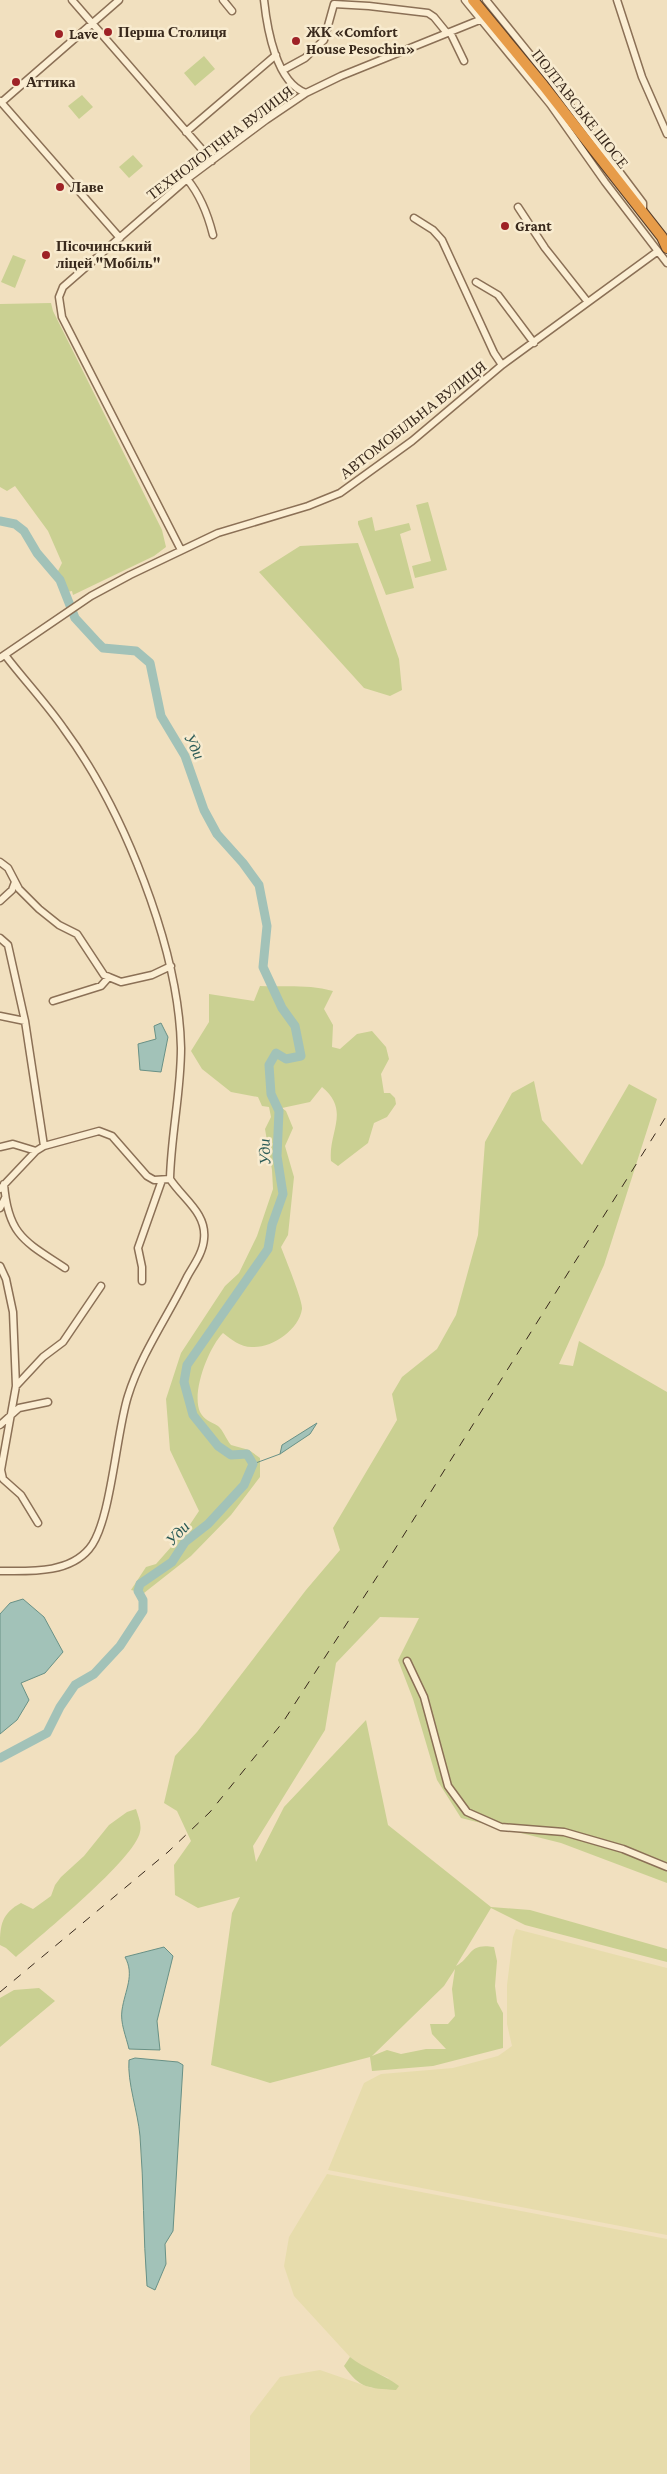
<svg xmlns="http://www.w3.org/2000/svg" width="667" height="2474" font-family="'Crimson Pro',serif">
	<rect width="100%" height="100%" fill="#f1e0bf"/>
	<path fill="#e7dcac" d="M516,1929L667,1968V2235L328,2170L364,2083L381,2074L453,2068L498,2056L512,2046L507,2024V1985L513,1937Z
		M327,2174L667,2239V2474H250V2416L280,2377L320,2370L372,2388L389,2378L364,2368L350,2357L294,2296L284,2266L289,2237Z"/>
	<path fill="#cad092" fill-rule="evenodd" d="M204,56L215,69L195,86L184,73Z
		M82,95L93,107L79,119L68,106Z
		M133,155L143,166L129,178L119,167Z
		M13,255L26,260L15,288L1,282Z
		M51,303L53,311L162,530L166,547L154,556L73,595L72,591L67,592L57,573L62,563L48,531L15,486L7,491L0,487V304Z
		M428,502L447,570L415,578L412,566L431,561L416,505Z
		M372,517L375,531L409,523L411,530L400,534L414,588L386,595L358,524V521Z
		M358,543L399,659L402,690L390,696L364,688L259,572L300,546Z
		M260,986C285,987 309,984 333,991L324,1009L333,1025L332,1047L340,1049L357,1034L372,1031L386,1047L389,1059L381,1074L384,1093H390L395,1098L396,1104L387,1117L374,1123L368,1143L338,1166L331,1161C328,1132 351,1111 322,1087L310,1102L282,1108L286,1111L293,1128L285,1146L294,1177L288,1235L281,1247C285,1258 303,1301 302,1309C299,1329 274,1347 254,1347C241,1348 232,1340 223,1333C209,1347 191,1392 200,1412C205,1421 210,1421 218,1426C223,1430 226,1439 231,1445L249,1450L260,1458V1477L231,1515L191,1556L144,1593L131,1590L146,1567L156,1564L187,1529L199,1511L170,1450L166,1399L181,1353L225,1286L239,1273L257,1236L273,1189L272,1170L265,1129L271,1117L269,1107L262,1106L258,1097L231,1092L202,1069L191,1051L209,1022V994L254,1001Z
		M534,1081L542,1120L582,1165L629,1084L657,1099L604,1265L559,1364L573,1366L579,1341L667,1392V1883L561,1843L461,1818L437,1780L413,1699L398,1660L419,1618L380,1617L336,1663L325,1730L253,1846L256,1862L284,1807L366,1720L388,1825L491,1907L530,1910L667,1949V1962L525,1925L491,1908L456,1966C473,1957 467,1943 494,1947L497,1961L495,1986L497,2002L503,2013V2048L433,2066L372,2071L370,2057L270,2083L211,2065L232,1913L240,1897L198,1908L175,1895L174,1865L191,1841L177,1811L164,1803L175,1756L197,1732L306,1590L340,1550L333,1528L397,1420L392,1394L402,1377L437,1349L456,1315L478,1235L485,1142L512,1093ZM455,1969L452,1989L455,2016L448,2024H430L432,2034L446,2049H426L401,2054L387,2050L372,2056L444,1986Z
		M136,1809C138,1816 142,1824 140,1832C135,1859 40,1936 16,1957L6,1948L0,1945C0,1925 2,1913 21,1903L33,1909L51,1896L55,1885L61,1877L84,1856L109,1825L127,1812Z
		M39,1988L55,2001L0,2047V1998L14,1990Z
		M350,2357C365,2369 383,2374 399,2386L396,2390C369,2388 360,2389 344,2366Z"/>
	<path fill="#a2c2b8" stroke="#699186" d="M161,1023L168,1037L161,1072L140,1070L138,1044L156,1039L154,1026Z
		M317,1423L310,1434L280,1454L282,1445Z
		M23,1599L44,1617L63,1652L45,1673L21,1683L29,1700L17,1720L0,1734V1614L10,1603Z
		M164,1947L173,1956L157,2021L160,2050L129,2049C126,2036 120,2023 122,2010C125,1990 135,1975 125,1957Z
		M135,2058L178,2062L183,2065L173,2231L165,2244L166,2264L155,2290L147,2286C143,2236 144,2185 140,2136C138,2112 127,2082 129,2060Z"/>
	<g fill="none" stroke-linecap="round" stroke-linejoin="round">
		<path stroke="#699186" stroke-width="1" d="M253,1464L280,1454"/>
		<path stroke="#a2c2b8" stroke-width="9" d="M0,521L15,524L24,531L37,553L60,580L75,618L98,643L103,648L136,651L150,663L161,716L185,756L204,810L217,834L243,863L259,885L267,926L263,967L282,1008L295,1026L301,1056L286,1059L276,1053L269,1065L271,1094L279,1111L277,1156L283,1194L272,1225L268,1249L187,1365L184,1382L193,1415L218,1446L231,1455L247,1454L253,1464L244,1485L208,1524L185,1542L172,1562L140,1584L138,1591L143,1600V1611L120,1646L94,1674L75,1685L60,1707L47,1733L0,1758"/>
		<g stroke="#8b7056" stroke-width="9">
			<path id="minor" d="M72,0L212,161
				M223,0L232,11
				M264,0C267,28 276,83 306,93
				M465,0L550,104L605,182L667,263
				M486,0L549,78L643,203V212
				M617,0L642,77L667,134
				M450,32L464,61
				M283,70L305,58L324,40L334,4L369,6L428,13L434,17L447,33
				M0,101L120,238
				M3,101L119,0
				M186,132L276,55
				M187,179C201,196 208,215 213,235
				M518,207L545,248L587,301
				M414,218L433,230L442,240L494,353L502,365
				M476,282L498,295L534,343
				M181,550L62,317L59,297L63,287L187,179L266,120L306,93L341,76L487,17
				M0,658L91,596L130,575L218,533L308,506L340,493L412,441L502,365L658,251
				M0,862L8,868L19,889L39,909L59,925L77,934L104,975L121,982L152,975L171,966
				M0,901L12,890L15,882
				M0,938L8,945L25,1021L44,1146
				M53,1001L101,986L109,977
				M0,1016L25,1021
				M0,1147L13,1144L36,1151
				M4,1184C8,1236 26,1242 65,1268
				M0,1189L36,1151L44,1146L99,1131L112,1136L147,1176L154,1180L170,1179
				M0,1208L5,1198
				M0,1266L6,1279L13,1312L16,1386L1,1470L3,1479L21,1495L38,1523
				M142,1281V1267L138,1248L162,1180
				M16,1386L43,1357L63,1342L101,1286
				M0,1425L19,1408L48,1402
				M0,1571C29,1571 68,1574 89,1549C111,1524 116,1433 128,1396C141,1354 168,1316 187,1277C193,1266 203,1253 204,1239C207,1213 183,1199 170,1179C171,1135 181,1092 181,1048C179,948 123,809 64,729C46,703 24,680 5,655
				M407,1661L424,1697L448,1786L467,1812L501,1827L564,1832L623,1849L667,1867"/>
		</g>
		<g stroke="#583e2b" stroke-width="12">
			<path id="highway" d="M473,0L543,85L662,237L667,248"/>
		</g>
		<use href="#minor" stroke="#fbeed3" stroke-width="6"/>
		<use href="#highway" stroke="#e79c49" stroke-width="10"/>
		<path stroke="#39291c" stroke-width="1" stroke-dasharray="9 9" stroke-linecap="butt" d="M0,1992L168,1852L210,1812L283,1722L395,1549L667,1115"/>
	</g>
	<g fill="#9e2226" stroke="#f8ebcf" stroke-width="2">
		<circle cx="108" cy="32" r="5"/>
		<circle cx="59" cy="34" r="5"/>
		<circle cx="296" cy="41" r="5"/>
		<circle cx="16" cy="82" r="5"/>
		<circle cx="60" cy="187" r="5"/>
		<circle cx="505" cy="226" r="5"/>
		<circle cx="46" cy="255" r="5"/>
	</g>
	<g text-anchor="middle" stroke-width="5" stroke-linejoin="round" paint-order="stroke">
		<g font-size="15" font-weight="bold" fill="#39291c" stroke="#f8ebcf" text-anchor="start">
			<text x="118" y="37">Перша Столиця</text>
			<text x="306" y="37">ЖК «Comfort<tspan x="306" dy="17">House Pesochin»</tspan></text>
			<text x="69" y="39">Lave</text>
			<text x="26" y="87">Аттика</text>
			<text x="70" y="192">Лаве</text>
			<text x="515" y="231">Grant</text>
			<text x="56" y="251">Пісочинський<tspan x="56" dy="17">ліцей "Мобіль"</tspan></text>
		</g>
		<g font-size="15" fill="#39291c" stroke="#f8ebcf">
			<text transform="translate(580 109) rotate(52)" y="5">ПОЛТАВСЬКЕ ШОСЕ</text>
			<text transform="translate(220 143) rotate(-37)" y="5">ТЕХНОЛОГІЧНА ВУЛИЦЯ</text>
			<text transform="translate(413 420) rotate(-38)" y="5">АВТОМОБІЛЬНА ВУЛИЦЯ</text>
		</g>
		<g font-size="16" font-style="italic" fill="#2a5a56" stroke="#f8ebcf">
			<text transform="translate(195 746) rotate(64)" y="6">Уди</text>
			<text transform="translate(264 1152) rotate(-92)" y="6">Уди</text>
			<text transform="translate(177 1533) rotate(-47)" y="6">Уди</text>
		</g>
	</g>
</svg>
